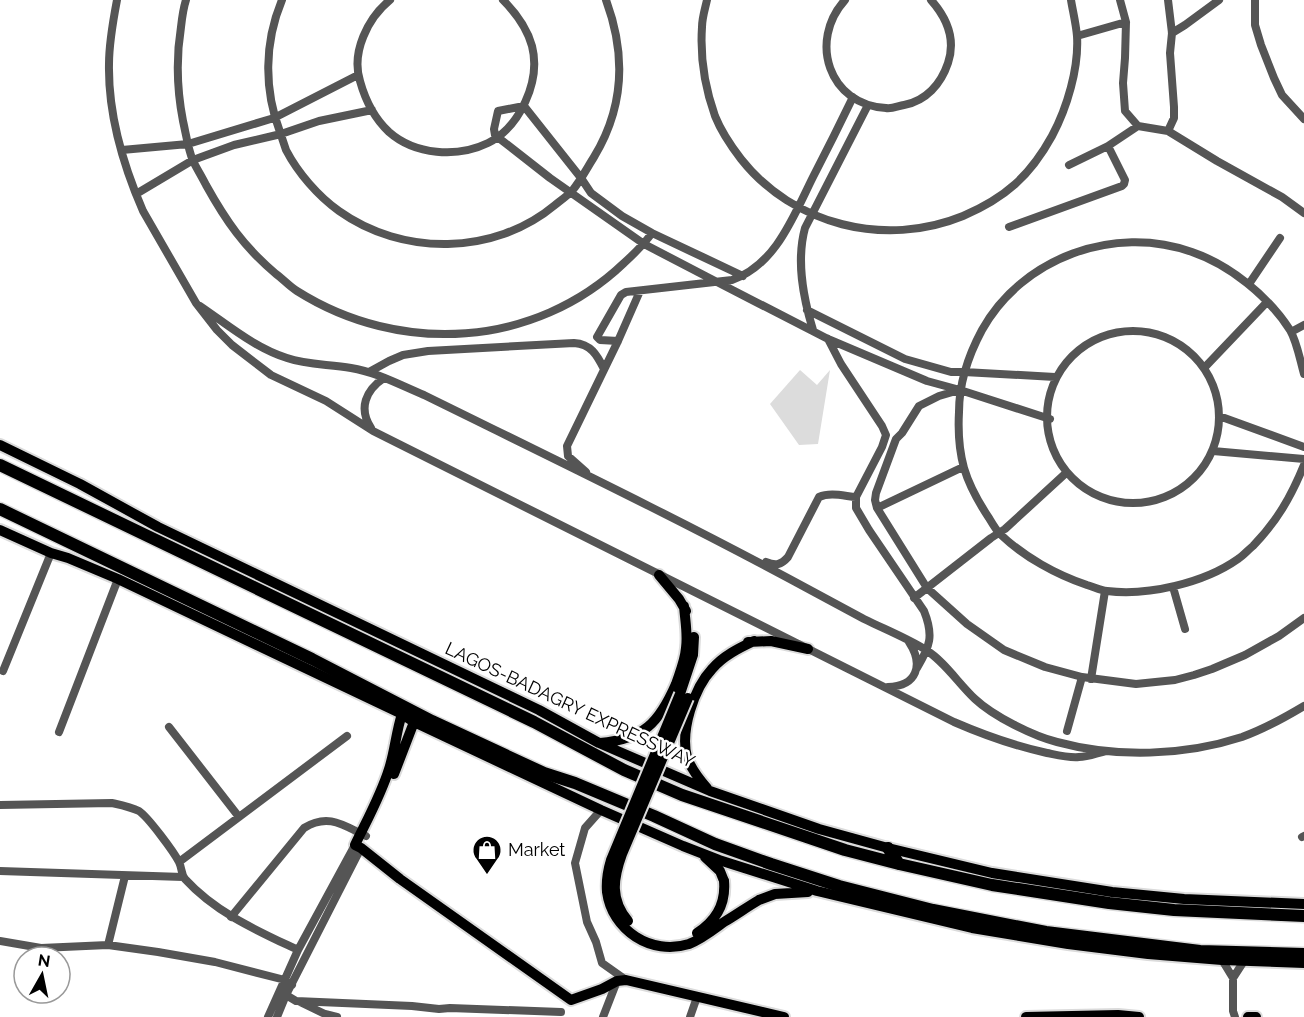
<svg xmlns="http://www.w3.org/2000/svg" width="1304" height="1017" font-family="Raleway,sans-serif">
	<rect width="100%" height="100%" fill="#fff"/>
	<path fill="#dcdcdc" d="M800,370L817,385L830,370L818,444L799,445L770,404Z"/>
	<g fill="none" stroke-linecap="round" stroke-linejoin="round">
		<g stroke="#dbdbdb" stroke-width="14">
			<path id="major" d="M0,445L80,484L158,527L539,710L599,743L710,791L819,829L888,848L992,873L1112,892L1184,899L1304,904
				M0,530L51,553L68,558L118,579L402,714L414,722L601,810L683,846L719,860L817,891L972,928L1068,944L1148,954L1222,960L1304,963
				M659,575L679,599L686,611
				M748,642L771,641L808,649
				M680,694L693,655L694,637
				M402,714C396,732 395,751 389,769C381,795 367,820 355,845L361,848L400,879L571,1000L602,989L617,981L626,980L784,1017
				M600,743C644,739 659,723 676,684C680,672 685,661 686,648C688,634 685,620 684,606
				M394,774L414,722
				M707,788C699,779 691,769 687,757C680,731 694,688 712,669C723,656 739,648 754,641
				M705,857L720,871L724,881
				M759,900L775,894L808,892
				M1026,1017L1118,1015L1139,1017
				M1248,1017H1256"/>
		</g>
		<g stroke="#dbdbdb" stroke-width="15">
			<path id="highway" d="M0,465L534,722L624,770L682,795L845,850L899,864L992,885L1109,903L1174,910L1304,916
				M0,509L312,659L432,721L544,773L575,783L654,816L715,844L771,864L839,886L933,910L1046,932L1200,951L1304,954
				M888,848L899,864"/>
		</g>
		<path stroke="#555" stroke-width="8" d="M117,0C113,21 109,43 109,64C108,115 123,165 143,211L196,303L217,330L232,345L271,375L326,401L373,431L954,722C984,735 1015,746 1047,753C1057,755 1069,758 1079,757C1088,757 1097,753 1106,751
			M186,0C183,9 182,18 181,27C176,58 177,90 183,121C186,134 188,149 193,161C197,169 202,177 206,185C226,221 244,247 276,274C283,279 289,286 297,291C400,356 535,348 624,263C635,253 644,244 652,233
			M282,0C264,43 264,90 280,132C282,138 284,144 286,150C298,173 318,196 339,211C402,256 494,256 555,205C560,201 567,196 572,191C581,180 587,168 594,157C625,106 626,54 606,0
			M390,0C368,18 351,52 360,81C365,99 375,119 389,132C415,155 457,158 488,143C520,127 541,81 532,46C527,28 516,13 503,0
			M707,0C705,9 702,18 702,27C700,57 705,88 715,116C721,131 731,146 741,159C793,225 885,248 963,216C1005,198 1030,176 1052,136C1067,108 1079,68 1077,36C1076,24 1073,12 1071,0
			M845,0C808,41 829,105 886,108C892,109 898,106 904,105C926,101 941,84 948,63C956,39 947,18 931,0
			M1120,0L1126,22L1125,58L1123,83L1125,111L1138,126L1168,131L1217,161L1282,197L1304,213
			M1168,0L1172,33L1170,53L1174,107V118L1168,131
			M1255,0V25L1261,45L1274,78L1282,95L1304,119
			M1172,33L1185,25L1219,0
			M1077,36L1126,22
			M122,150L188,144L274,118L358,75
			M1069,165L1108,146L1138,126
			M136,194L193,160L234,145L281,134L319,121L372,110
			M1009,227L1122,186L1124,184L1125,180L1108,146
			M743,276L652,233L622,216L591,193L581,178L524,106L498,111L494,129L495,135L550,178L644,244L717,282L828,339L927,381L960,390L1050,419
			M1249,284L1280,238
			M200,306C228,325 255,348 287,358C307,365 329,364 351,368C376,372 400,385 424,395C554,459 685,522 812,591C829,600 847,610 864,619C884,629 907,638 926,650C945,662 958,683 975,699C993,716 1033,736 1057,742C1116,758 1184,756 1242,737C1264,729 1284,718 1304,706
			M807,310L905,359L951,372H964L1055,377
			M813,330C803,297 796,261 805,228L868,105
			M1047 417a86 86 0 1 1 172 0a86 86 0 1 1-172 0Z
			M1291,332L1304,325
			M828,339L841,364L882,426L886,435L882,447L856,497V508L869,530L924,611C934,636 930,646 917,668
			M618,341L600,340L597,337L621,295L626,292L732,280C776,265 794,215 813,177C827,150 840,124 853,97
			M1206,366L1267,302
			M369,372L389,361L403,355L428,351L574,343C591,344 597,355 604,369
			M1304,374C1300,360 1297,342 1290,330C1268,296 1230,265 1192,252C1114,224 1022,258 982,330C968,356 959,382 959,412C958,430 959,450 964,468C969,485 979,503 989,518C992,523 996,530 1000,534C1024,557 1057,575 1087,585C1094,587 1100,590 1107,591C1148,596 1204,583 1238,559C1243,556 1248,550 1253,546C1277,521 1291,497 1304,465
			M956,391L939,396L919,406L902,433L896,439L876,493L875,500L877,508L927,588L967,624L1004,650L1045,667L1082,677L1136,684L1175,680L1194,675L1212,669L1245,655L1279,636L1304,618
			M1219,416L1304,447
			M371,428C358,408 366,390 384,378
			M1213,451L1304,459
			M586,472L568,456L567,446L618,341L640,291
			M877,508L963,467
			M766,562C776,566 781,565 788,557L819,497C830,492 844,496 856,497
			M1173,587L1185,629
			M914,598L991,538L1005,529L1066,473
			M3,671L51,553
			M1091,679L1105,591
			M888,687C917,686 924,665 909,642
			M169,727L239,817
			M1067,731L1082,677
			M59,732L118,579
			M0,805L112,803C121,805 131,807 139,811C148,817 174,852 179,862C182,868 181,874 185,879C216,913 258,931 298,950
			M601,810L585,828L575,863L587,922L596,942L602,963L626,980
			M1302,837L1304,836
			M179,862L347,736
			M0,871L183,877
			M231,917L304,828C328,813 343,825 366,836
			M0,941L41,948L108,945L158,952L215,962L285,980L292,985
			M108,945L125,876
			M1222,960L1233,978
			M286,995L296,1001L412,1006L439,1009L450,1008L561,1012
			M300,1002L325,1014L337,1017
			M268,1017L298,950L355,845
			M277,1017L286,995L361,848
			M603,1017L617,981
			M690,1017L697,997
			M1235,1017L1233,1011V978L1244,961"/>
		<use href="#major" stroke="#000" stroke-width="10"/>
		<use href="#highway" stroke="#000" stroke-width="12"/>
		<g stroke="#dbdbdb" stroke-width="14" stroke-linecap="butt">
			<path id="major-bridge" d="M680,694L611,860C608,870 606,881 607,892C612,930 651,956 689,944C702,939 713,930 724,922C736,915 747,907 759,900
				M628,921C610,899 613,879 622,854L688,698
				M697,933C716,921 726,904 724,881"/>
		</g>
		<use href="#major-bridge" stroke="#000" stroke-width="10"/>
	</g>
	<defs>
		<g id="shop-pin" transform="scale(1.5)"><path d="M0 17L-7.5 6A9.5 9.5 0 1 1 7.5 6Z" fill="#000" stroke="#fff"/><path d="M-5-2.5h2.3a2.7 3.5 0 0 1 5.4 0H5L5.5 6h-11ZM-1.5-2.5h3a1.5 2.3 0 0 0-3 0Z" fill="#fff"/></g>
	</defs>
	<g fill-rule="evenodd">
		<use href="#shop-pin" x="487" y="850"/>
	</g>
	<g text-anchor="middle" stroke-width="5" stroke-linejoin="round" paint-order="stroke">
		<g font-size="18" fill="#000" stroke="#fff">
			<text transform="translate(570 705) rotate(25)" y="6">LAGOS-BADAGRY EXPRESSWAY</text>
		</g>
		<g font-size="18" fill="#000" stroke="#fff" text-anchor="start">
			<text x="508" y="856">Market</text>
		</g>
	</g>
	<g transform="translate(42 975) rotate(9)"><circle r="28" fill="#ffffff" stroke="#999999" stroke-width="1.5"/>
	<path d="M0-4.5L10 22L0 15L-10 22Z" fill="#000000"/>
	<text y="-9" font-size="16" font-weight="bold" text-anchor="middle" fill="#000000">N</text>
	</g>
</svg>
